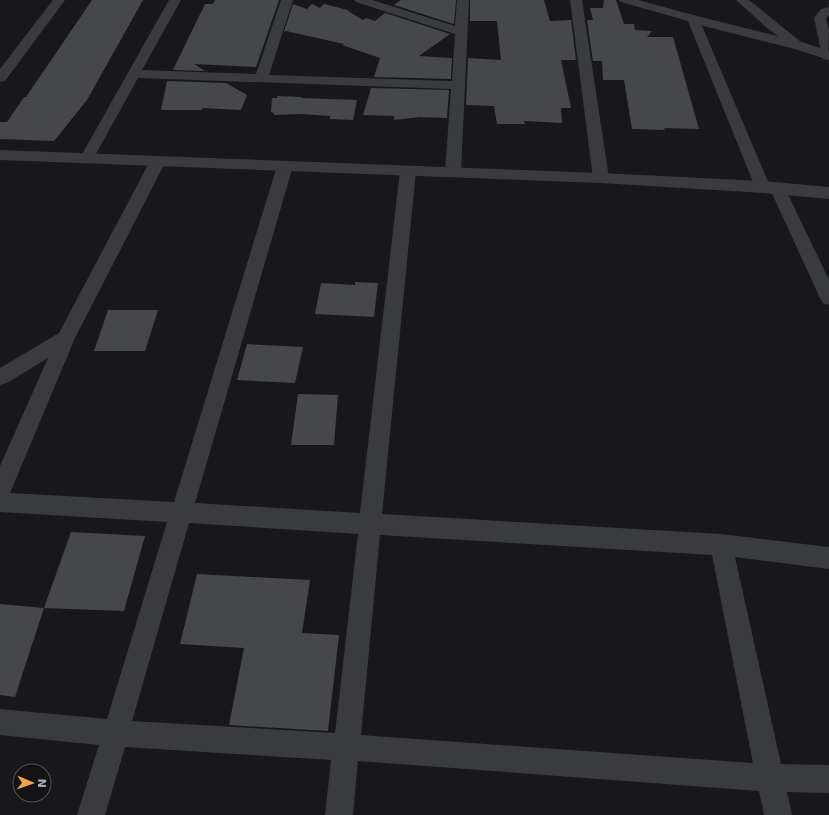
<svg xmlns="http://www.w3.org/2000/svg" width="829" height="815" font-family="'DejaVu Sans',sans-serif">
	<rect width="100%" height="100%" fill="#18181a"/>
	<path fill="#45474a" d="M92,0H143L87,100L54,141L0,139V122H7L24,97H26Z
		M215,0H279L256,67L194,64L205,71L173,70L205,4H213Z
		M401,0H456L454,24L394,5Z
		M470,0H544L550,21L571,20L576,60H561L571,108H561L562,123L524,121L525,124H497L494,106L466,105L468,58L501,60L497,21H470Z
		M604,0H616L624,24H634L635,30L652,31L647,37H673L699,129L664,128L665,130L632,129L624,80H603L602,61H593L587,20H593L590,8H603Z
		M293,4L307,9L312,4L320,8L324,4L348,10V11L363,20L366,18L375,21L385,13L450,34L419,56L452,58L451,79L374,77L380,58L342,45L344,44L286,31L284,32Z
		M167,81L226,83L247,95L241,110L202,108V110H161Z
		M371,88L449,90L447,118L420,117L394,120V116L363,115Z
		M277,96L301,97V98L357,100L353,120L330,119V116L301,114L274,115V113L271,112L272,98H277Z
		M355,282L378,283L374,317L315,314L321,283L355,285Z
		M108,310H158L145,351H94Z
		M247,344L303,347L295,383L237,380Z
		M298,394L338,395L334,445H291Z
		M71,532L145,536L124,611L44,608Z
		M197,574L310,580L302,633L339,635L328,731L229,725L244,648L180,644Z
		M0,604L44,608L15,697L0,695Z"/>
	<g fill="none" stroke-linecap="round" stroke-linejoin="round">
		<path fill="#393b3f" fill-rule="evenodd" d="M53,0H65L5,81L0,82V69Z
			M169,0H181L142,70L256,74L281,0H293L269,75L452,81L455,34L356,2L354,0H372L455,26L457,0H469L461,172L458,175L453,177L448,175L445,172L451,89L138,78L92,161L87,163L82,161L80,158Z
			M570,0H582L609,178L606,181L601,183L596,181L593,178Z
			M619,0H638L697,16L699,19L770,186L777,183L782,184L785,188L829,280V305L823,303L820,298L770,189L763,192L758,191L755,187L688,21L621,2Z
			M736,0H749L806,46L804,49H796L767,28Z
			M829,7V15L826,18L829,31L828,60L823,59L822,56L814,18L821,9Z
			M158,156L163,158L166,161L75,338L10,493L174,502L277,166L280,163L285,161L290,163L293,166L195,503L360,513L400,171L403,168L408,166L413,168L416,171L382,514L721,534L829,547V569L735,557L781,764L829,765V793L787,792L792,815H764L759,791L358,761L353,815H325L331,760L125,747L105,815H77L99,745L0,735V709L107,719L167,522L0,512V466L48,358L7,383L0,385V368L59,333L150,161L153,158ZM189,523L358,534L335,733L132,721ZM380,535L712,555L753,763L361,735Z"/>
		<path fill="#393b3f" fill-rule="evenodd" d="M693,15L805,43L829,51V60L795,49L688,22L686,19L688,16Z
			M0,150L601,173L763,181L829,187V199L763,193L601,183L0,160Z"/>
	</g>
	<g transform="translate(32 783) rotate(92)"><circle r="19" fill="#131315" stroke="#505257"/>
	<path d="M0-3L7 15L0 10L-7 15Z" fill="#eca53f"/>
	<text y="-6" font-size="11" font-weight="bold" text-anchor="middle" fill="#abb1ba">N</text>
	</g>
</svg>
